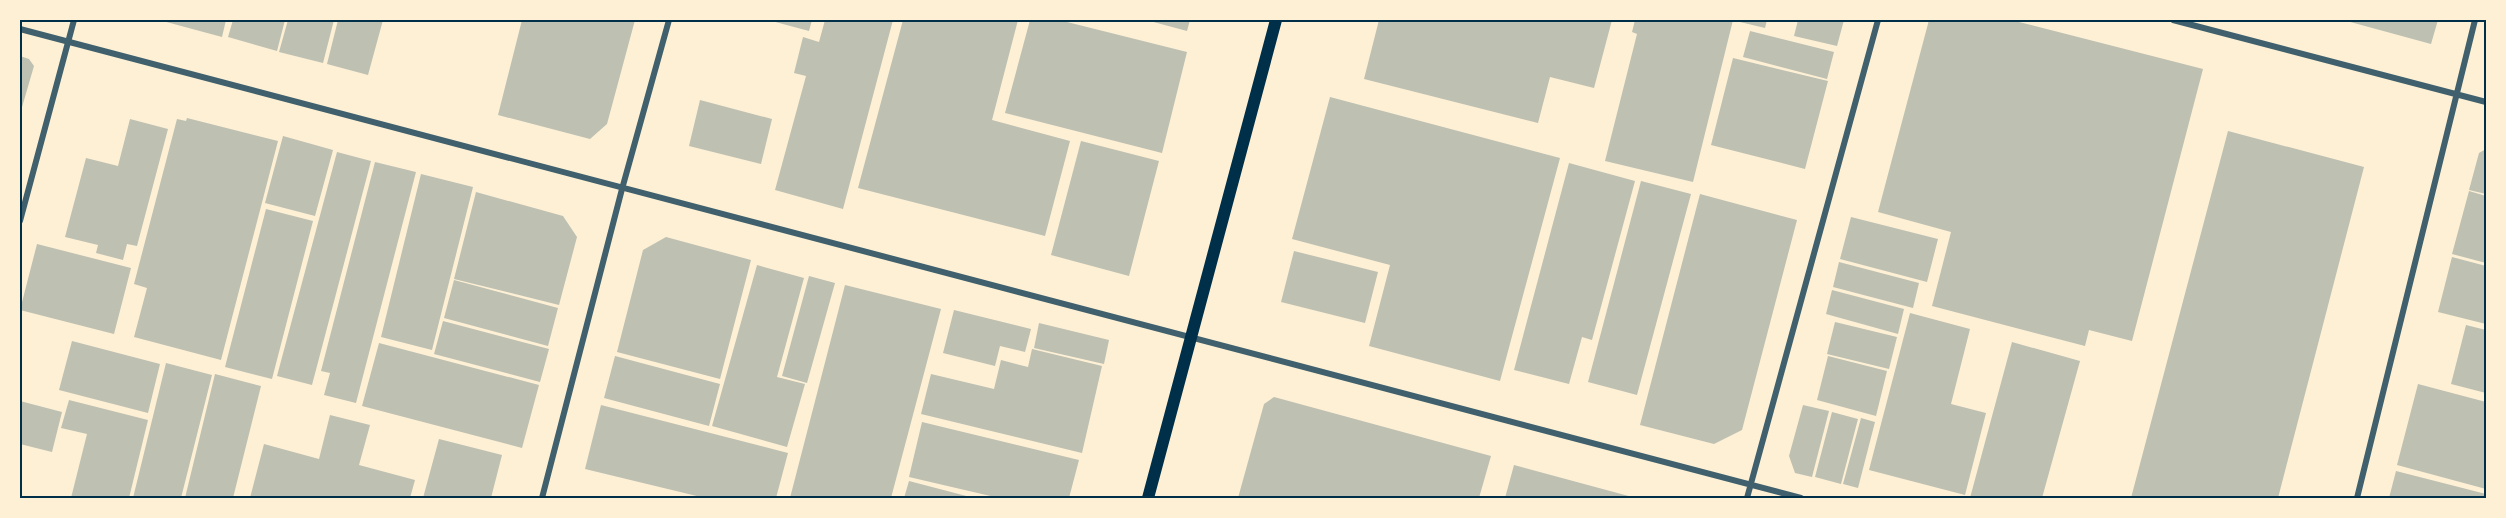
<svg xmlns="http://www.w3.org/2000/svg" width="2506" height="518" font-family="Cabin,sans-serif">
	<rect width="100%" height="100%" fill="#fdf0d5"/>
	<path fill="#bec0b2" d="M159,20H226L222,37Z
		M233,20H285L277,51L228,37Z
		M288,20H334L323,63L279,52Z
		M338,20H383L368,75L327,64Z
		M522,20H635L607,124L590,139L498,115Z
		M768,20H812L809,31Z
		M825,20H893L843,209L775,190L806,76L794,73L803,37L819,42Z
		M903,20H1018L992,120L1070,141L1045,236L858,188Z
		M1030,20H1059L1187,52L1162,153L1005,113Z
		M1146,20H1190L1187,31Z
		M1379,20H1612L1594,88L1550,77L1538,123L1364,79Z
		M1635,20H1733L1693,182L1605,161L1637,34L1632,32Z
		M1741,20H1767L1765,28L1740,22Z
		M1798,20H1844L1837,46L1794,36Z
		M1929,20H2011L2203,69L2132,341L2089,330L2085,346L1932,306L1951,232L1878,212Z
		M2343,20H2438L2431,44Z
		M1750,31L1834,52L1827,79L1743,57Z
		M20,56L29,59L34,66L20,114Z
		M1733,58L1828,81L1805,169L1711,145Z
		M1330,97L1560,158L1500,381L1369,346L1390,265L1292,239Z
		M700,100L772,119L761,164L689,146Z
		M187,118L278,141L221,360L134,337L147,288L134,284L177,119L186,121Z
		M130,119L168,129L137,246L127,244L123,260L96,253L98,245L65,237L86,158L118,166Z
		M2228,131L2364,167L2278,498H2131Z
		M283,136L333,150L315,216L265,203Z
		M1081,141L1159,161L1129,276L1051,255Z
		M2486,149V194L2469,190L2479,153Z
		M337,152L371,161L312,385L277,376Z
		M375,162L416,172L356,403L324,395L330,373L321,371Z
		M1569,163L1635,181L1592,340L1582,337L1569,384L1514,370Z
		M421,174L473,187L432,350L381,337Z
		M1641,181L1691,194L1637,395L1588,382Z
		M2469,191L2486,196V263L2452,254Z
		M476,192L563,216L577,237L559,305L454,279Z
		M1700,194L1797,220L1742,430L1714,444L1640,425Z
		M266,209L313,221L272,379L225,367Z
		M1851,217L1938,239L1927,282L1840,259Z
		M666,237L751,260L720,379L617,352L643,250Z
		M37,244L131,268L114,334L20,310Z
		M1294,251L1378,272L1365,323L1281,302Z
		M2452,257L2486,266V324L2438,312Z
		M1839,262L1919,283L1913,308L1833,287Z
		M757,265L804,278L777,377L805,384L787,447L712,426Z
		M809,276L835,283L807,383L782,376Z
		M454,280L558,308L548,346L444,318Z
		M845,285L941,309L891,498H790Z
		M1832,290L1904,309L1898,334L1826,314Z
		M954,310L1031,329L1025,352L1000,346L995,366L943,353Z
		M1910,313L1970,329L1951,404L1986,413L1965,495L1869,470Z
		M443,321L549,349L540,382L434,354Z
		M1835,322L1897,337L1889,369L1827,354Z
		M1039,323L1109,340L1104,364L1034,348Z
		M2466,325L2486,330V393L2451,384Z
		M72,341L160,364L148,413L59,390Z
		M2012,342L2080,361L2042,498H1970Z
		M379,343L539,385L522,448L362,406Z
		M1032,349L1102,366L1082,453L921,414L931,374L994,389L1001,360L1028,367Z
		M615,356L720,384L709,426L604,398Z
		M1828,356L1887,371L1876,416L1817,400Z
		M166,363L212,375L181,498H133Z
		M215,374L261,386L233,498H185Z
		M2418,384L2486,402V489L2397,465Z
		M1274,397L1491,456L1479,498H1238L1264,404Z
		M69,400L148,420L129,498H71L87,434L61,428Z
		M20,401L62,412L52,452L20,444Z
		M601,405L788,453L776,498H705L585,469Z
		M1803,405L1829,411L1812,477L1795,473L1789,456Z
		M1832,412L1858,419L1841,484L1815,477Z
		M330,415L370,425L359,465L415,480L410,498H250L264,444L319,459Z
		M1861,418L1875,422L1858,488L1843,484Z
		M922,422L1079,460L1069,498H999L909,477Z
		M439,439L502,455L491,498H423Z
		M1514,465L1636,498H1505Z
		M2396,471L2486,494V498H2389Z
		M909,481L974,498H904Z"/>
	<g fill="none" stroke-linecap="round" stroke-linejoin="round">
		<path stroke="#3f606c" stroke-width="6" d="M2173,20L2486,102
			M20,29L1801,498
			M20,221L74,20
			M542,498L622,189L669,20
			M1747,498L1878,20
			M2357,498L2475,20"/>
		<path stroke="#003049" stroke-width="12" d="M1148,498L1276,20"/>
	</g>
	<rect width="2506" height="518" fill="none" stroke="#fdf0d5" stroke-width="42"/>
	<rect x="21" y="21" width="2464" height="476" fill="none" stroke="#003049" stroke-width="2"/>
</svg>
